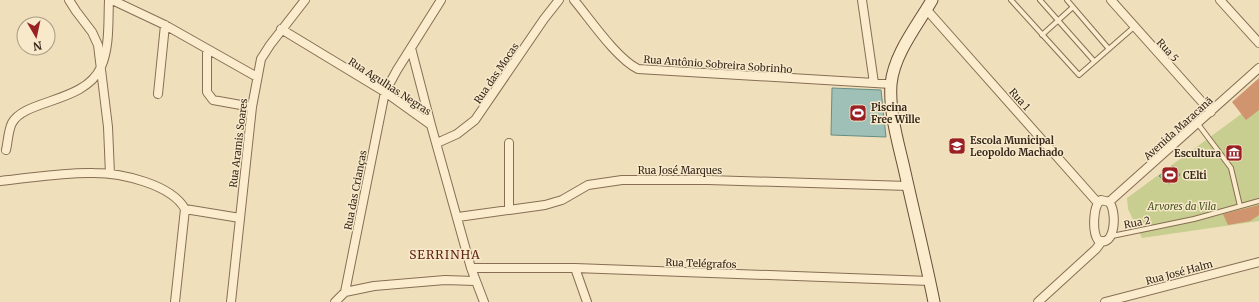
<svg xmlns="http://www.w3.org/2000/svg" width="1259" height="302" font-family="Merriweather,serif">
	<rect width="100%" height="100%" fill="#f0dfbb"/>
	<path fill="#c7ce8f" d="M1259,101V221L1142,238L1128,209L1127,198Z"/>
	<path fill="#9fc0b6" stroke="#678e83" d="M832,88L881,90L886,137L831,135Z
		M1173,166L1180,175L1169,184L1159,176Z"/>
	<path fill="#d0956e" d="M1259,78V110L1246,120L1232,102Z
		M1259,205V215L1250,221L1228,225L1223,214Z"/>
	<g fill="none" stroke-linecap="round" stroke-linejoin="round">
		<g stroke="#876e54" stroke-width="6">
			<path id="service" d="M1011,0L1079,75L1134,27
				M1040,0L1094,61
				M1067,0L1109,49
				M1042,35L1073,7
				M1198,124L1231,168L1240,206
				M1112,236L1194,219L1259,201"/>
		</g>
		<g stroke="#876e54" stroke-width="10">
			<path id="minor" d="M69,0L76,11L92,32L98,45L108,127L110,174
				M112,0L165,25L257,77
				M574,0C590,19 616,58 638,69L891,84
				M862,0L874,83
				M1111,0L1211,112
				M1220,0L1259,43
				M926,9L1098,203
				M281,29L385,92L431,125L471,268L484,302
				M411,48L431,125
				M207,49V92L213,100L252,107
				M158,94L165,25
				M437,143L457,134L475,120L544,19L559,0
				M509,143V209
				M6,150C8,142 8,131 12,123C25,99 85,103 101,67C110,47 108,21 109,0
				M0,181C31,178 63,172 94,173C121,173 171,184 185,209L175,302
				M1101,200L1109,202C1117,210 1116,249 1098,240C1092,232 1093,205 1101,200Z
				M1109,202L1259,68
				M185,209L240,218
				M458,217L545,205L562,200L588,185L622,180H708L908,186
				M471,268H575L930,281
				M575,268L587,302
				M345,292L385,92L397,70L441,0
				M231,302L252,107L261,59L270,45L305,0
				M335,302L345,292L374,286L445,280L475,281
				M1038,302L1096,249L1102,241
				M1105,302L1259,262"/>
		</g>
		<g stroke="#694f38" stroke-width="13">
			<path id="secondary" d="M932,0C917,26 894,54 891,84C889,112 898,142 904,168C914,213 925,257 934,302"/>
		</g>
		<use href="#service" stroke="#fbecce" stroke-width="4"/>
		<use href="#minor" stroke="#fbecce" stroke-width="8"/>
		<use href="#secondary" stroke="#fbecce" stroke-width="11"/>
	</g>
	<defs>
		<g id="stadium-square" transform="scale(0.9)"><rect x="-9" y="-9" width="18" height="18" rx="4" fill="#992124" stroke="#f7e9ca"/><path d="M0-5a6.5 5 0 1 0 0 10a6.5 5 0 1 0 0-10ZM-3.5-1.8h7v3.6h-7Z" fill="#fff"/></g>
		<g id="school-square" transform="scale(0.9)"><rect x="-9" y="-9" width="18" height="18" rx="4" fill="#992124" stroke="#f7e9ca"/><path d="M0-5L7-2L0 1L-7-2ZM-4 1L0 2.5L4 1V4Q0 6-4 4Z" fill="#fff"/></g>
		<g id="museum-square" transform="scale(0.9)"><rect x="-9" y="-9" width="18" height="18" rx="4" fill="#992124" stroke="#f7e9ca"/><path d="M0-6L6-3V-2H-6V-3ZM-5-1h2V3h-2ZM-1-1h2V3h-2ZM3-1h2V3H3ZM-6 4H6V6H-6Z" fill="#fff"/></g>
	</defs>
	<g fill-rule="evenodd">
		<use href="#stadium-square" x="858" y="113"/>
		<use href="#school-square" x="957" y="146"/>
		<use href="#museum-square" x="1234" y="153"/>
		<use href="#stadium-square" x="1170" y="175"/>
	</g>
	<g text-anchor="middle" stroke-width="3" stroke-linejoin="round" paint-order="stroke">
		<g font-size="10" fill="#35271a" stroke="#f7e9ca">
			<text transform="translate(1168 50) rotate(48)" y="4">Rua 5</text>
			<text transform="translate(718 64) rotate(4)" y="4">Rua Antônio Sobreira Sobrinho</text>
			<text transform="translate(496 73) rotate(-56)" y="4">Rua das Mocas</text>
			<text transform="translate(390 86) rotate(33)" y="4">Rua Agulhas Negras</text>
			<text transform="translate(1020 99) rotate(48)" y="4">Rua 1</text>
			<text transform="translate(1178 128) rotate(-42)" y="4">Avenida Maracanã</text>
			<text transform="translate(238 143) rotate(-83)" y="4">Rua Aramis Soares</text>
			<text x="680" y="174">Rua José Marques</text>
			<text transform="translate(355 190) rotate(-79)" y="4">Rua das Crianças</text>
			<text transform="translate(1137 222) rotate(-11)" y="4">Rua 2</text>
			<text transform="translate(701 263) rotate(2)" y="4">Rua Telégrafos</text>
			<text transform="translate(1179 272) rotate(-15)" y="4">Rua José Halm</text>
		</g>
		<g font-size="10" font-weight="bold" fill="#35271a" stroke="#f7e9ca" text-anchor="start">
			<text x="871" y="111">Piscina<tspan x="871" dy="12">Free Wille</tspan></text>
			<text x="970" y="144">Escola Municipal<tspan x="970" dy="12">Leopoldo Machado</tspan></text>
			<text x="1221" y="157" text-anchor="end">Escultura</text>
			<text x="1183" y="179">CElti</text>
		</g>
		<g font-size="10" font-style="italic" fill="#47531f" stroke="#f7e9ca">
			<text x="1182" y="210">Arvores da Vila</text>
		</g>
		<g font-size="12" letter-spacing="1" fill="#642617" stroke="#f7e9ca">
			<text x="445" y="259">SERRINHA</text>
		</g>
	</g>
	<g transform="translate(36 36) rotate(171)"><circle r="19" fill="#f7e9ca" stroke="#a99b84"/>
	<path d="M0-3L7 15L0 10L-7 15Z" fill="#992124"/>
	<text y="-6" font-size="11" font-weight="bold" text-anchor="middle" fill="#35271a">N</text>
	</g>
</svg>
